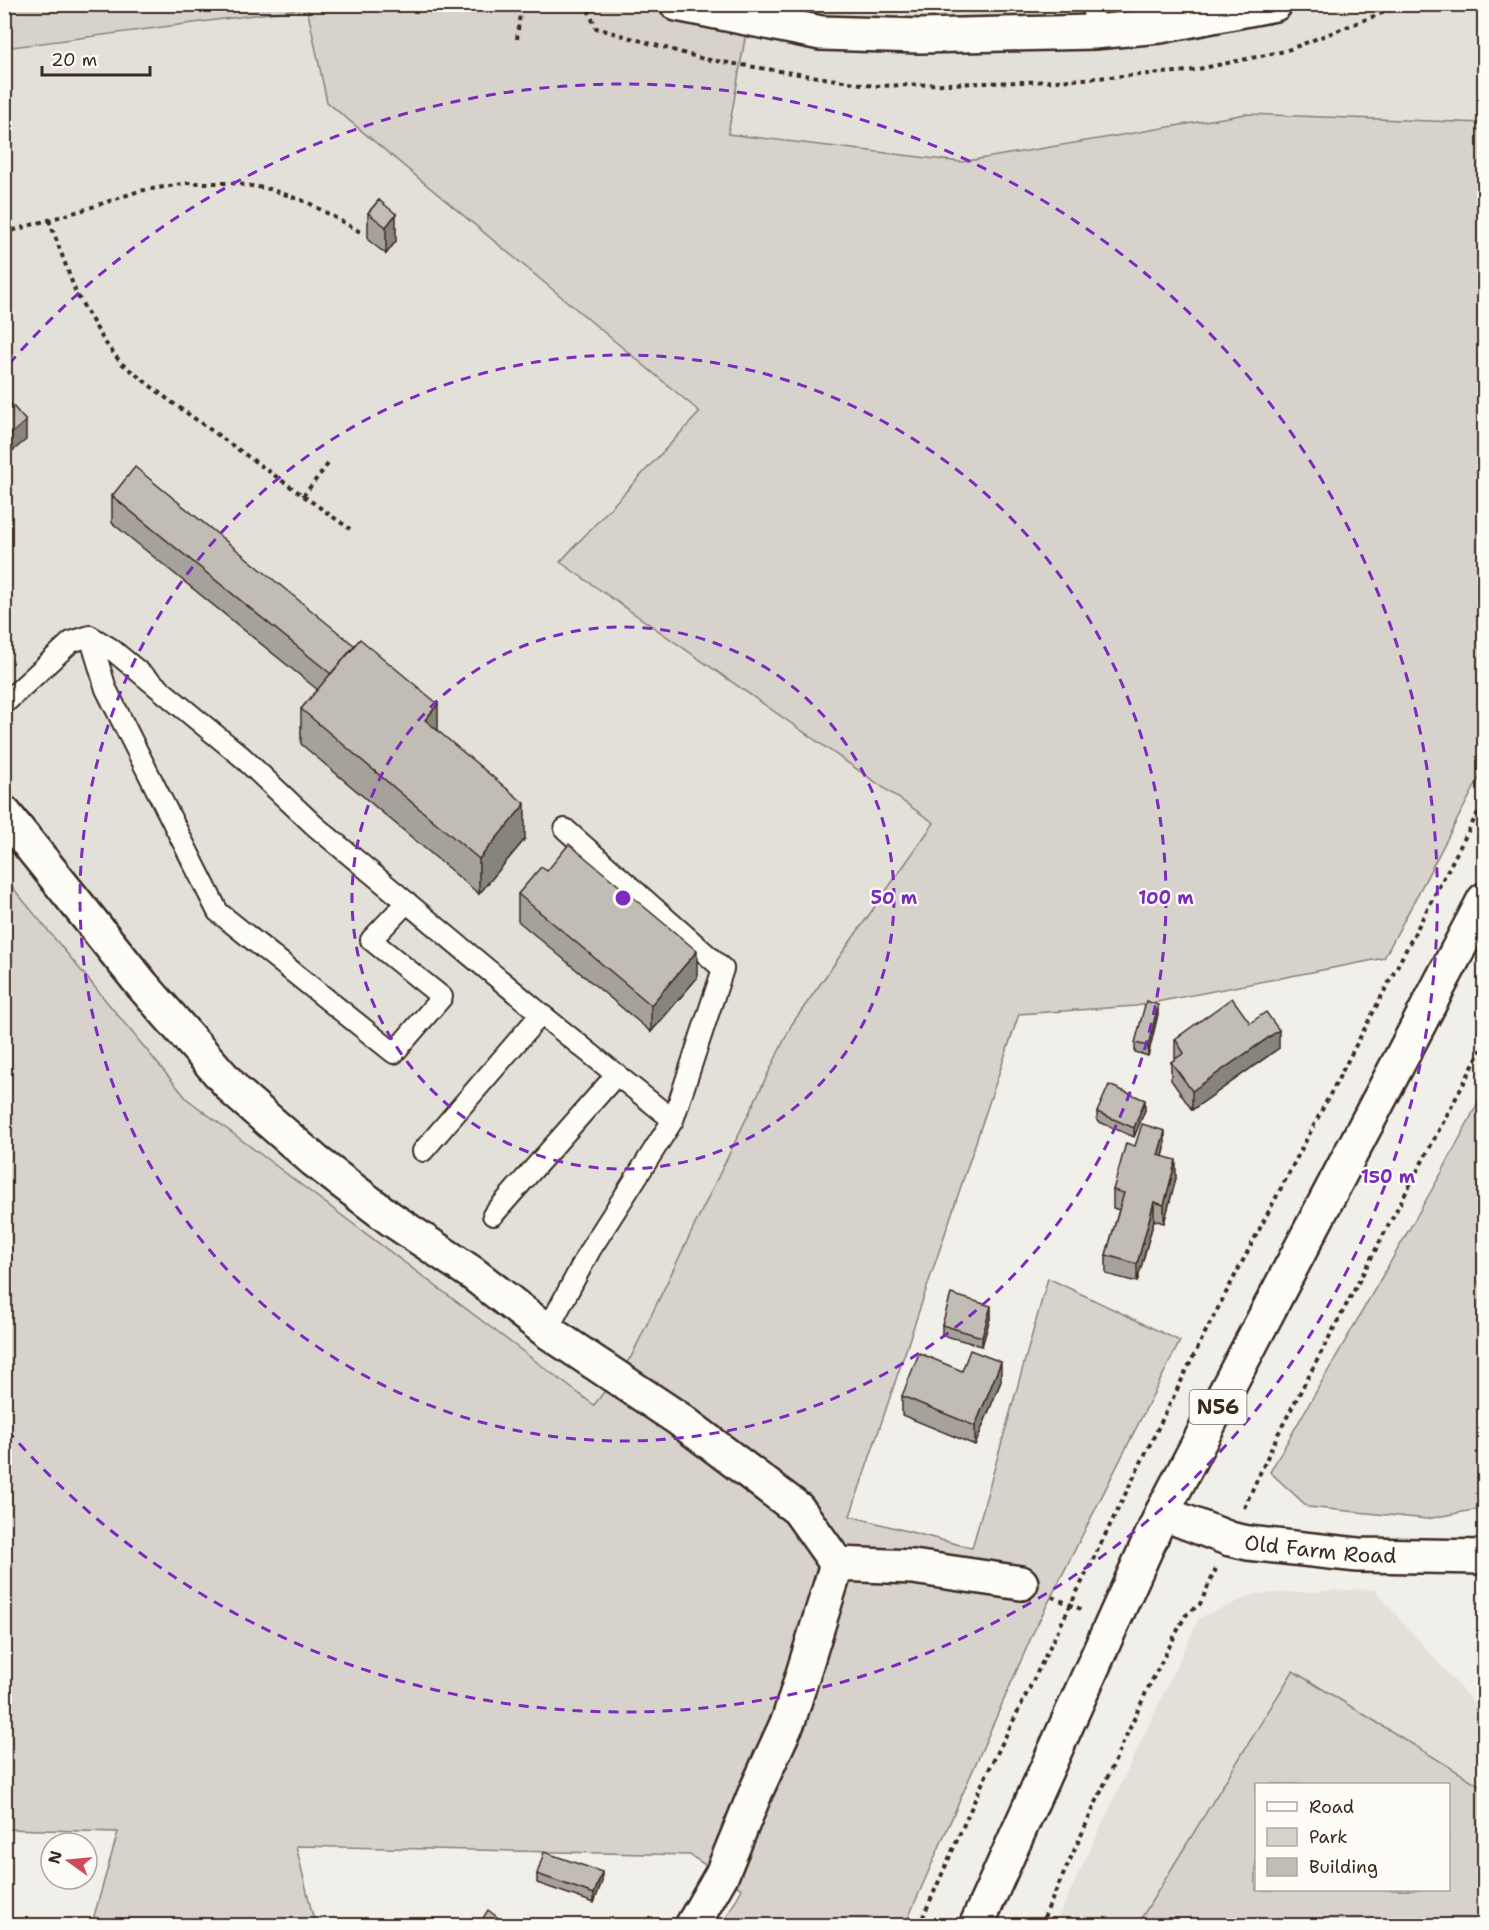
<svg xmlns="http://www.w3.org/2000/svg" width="1489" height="1930" font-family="'Shantell Sans',sans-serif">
	<rect width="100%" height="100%" fill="#f1efea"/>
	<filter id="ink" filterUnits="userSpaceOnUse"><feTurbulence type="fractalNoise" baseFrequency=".0167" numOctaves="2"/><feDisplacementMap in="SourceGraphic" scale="12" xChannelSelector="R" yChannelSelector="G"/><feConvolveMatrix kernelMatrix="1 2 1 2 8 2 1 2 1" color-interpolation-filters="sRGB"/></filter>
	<g filter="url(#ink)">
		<path fill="#e3e0da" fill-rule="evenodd" d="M751,5H1484V123L1246,114L961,162L728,134Z
			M307,8L327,102L700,412L560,562L934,822L792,1024L631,1357L594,1405L187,1099L5,877L4,48Z
			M1374,1589L1484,1715V1925L1054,1926L1199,1618L1255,1594ZM1256,1784H1448V1890H1256Z"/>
		<path fill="#d7d2cc" stroke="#897e75" stroke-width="1.5" fill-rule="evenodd" d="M5,5H751L728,134L961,162L1246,114L1484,123V769L1384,958L1136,1006L1019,1014L850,1516L972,1548L1048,1278L1180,1341L1034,1631L905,1925H722L742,1889L690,1855L296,1846L315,1925H95L94,1916L118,1832L5,1829L4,877L187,1099L594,1405L631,1357L792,1024L934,823L560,562L700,412L327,102L307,8L5,48Z
			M1484,1091V1508L1427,1519L1308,1507L1270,1472L1442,1172Z
			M1293,1671L1484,1788V1925H1137ZM1256,1784H1448V1890H1256Z"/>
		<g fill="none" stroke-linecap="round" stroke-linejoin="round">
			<g stroke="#3b2a1e" stroke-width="24">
				<path id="service" d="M1093,4L1094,32
					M90,636L106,689L218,912L394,1053L442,997L371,940L407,902
					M4,704L71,642L90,636L110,648L241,756L315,826L541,1014L673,1120
					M423,1151L541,1014
					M493,1215L617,1074
					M547,1331L590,1250L673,1120L723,969L565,829"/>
			</g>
			<g stroke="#3b2a1e" stroke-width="38">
				<path id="minor" d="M677,4L821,33L920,36L1094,32L1160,26L1275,4
					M4,813L143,986L236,1092L315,1161L391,1219L472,1273L547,1331L679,1419L798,1509L837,1564L789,1719L756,1791L722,1874L692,1926
					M837,1564L913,1567L1021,1583"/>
			</g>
			<g stroke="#3b2a1e" stroke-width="38">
				<g id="tertiary">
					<path id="s1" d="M1162,1513L1230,1539L1248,1543L1358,1555L1484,1557"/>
				</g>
			</g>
			<g stroke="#3b2a1e" stroke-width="38">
				<path id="primary" d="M976,1926L1162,1513L1484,900"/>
			</g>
			<path stroke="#3b2a1e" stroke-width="4" stroke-dasharray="4.5 4.5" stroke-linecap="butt" d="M597,4L589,12L596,28L704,59L874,86L1057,81L1189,71L1285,51L1395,8L1416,4
				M1430,4L1484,8
				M517,39L521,4
				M49,220L76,293L104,341L121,363L170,401L350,529
				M4,233L83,210L139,191L188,183H232L270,189L309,203L364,234
				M303,496L328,464
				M1244,1508L1278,1434L1484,1045
				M1052,1597L1081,1609
				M919,1926L981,1786L1206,1331L1484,801
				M1040,1926L1148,1688L1185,1616L1200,1604L1216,1569"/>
			<use href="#service" stroke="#fdfcf7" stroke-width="20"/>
			<use href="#minor" stroke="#fdfcf7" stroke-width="33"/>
			<use href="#tertiary" stroke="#fdfcf7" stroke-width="33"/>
			<use href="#primary" stroke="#fdfcf7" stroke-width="33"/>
		</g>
		<path fill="#a6a29b" stroke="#3b2a1e" stroke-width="1.5" d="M379,200L396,241L386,254L368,240V213Z
			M112,496L438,731L525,839L479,894L301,744V709L318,690L112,523Z
			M547,871L697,978L651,1032L518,921V894Z
			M1158,1014L1148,1056L1135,1052V1043Z
			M1250,1023L1279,1048L1192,1110L1171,1080V1062L1176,1059L1175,1058V1039Z
			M1145,1110L1134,1137L1097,1121V1112Z
			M1135,1146L1165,1149L1163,1156L1176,1178L1164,1223L1154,1220L1137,1282L1106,1274V1255L1119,1210L1113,1208V1190Z
			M991,1315L982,1346L942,1335V1325Z
			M962,1371L1001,1381L975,1445L902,1415V1396Z
			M537,1874L602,1881L594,1903L537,1883Z"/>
		<path fill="#87847e" stroke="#3b2a1e" stroke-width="1.5" d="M396,214V241L386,254V227Z
			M26,421V440L4,458V440Z
			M438,704V739L425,720Z
			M525,804V839L479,894V859Z
			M697,951V978L651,1032V1005Z
			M1158,1005V1014L1148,1056V1046Z
			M1279,1030V1048L1192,1110V1091Z
			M1145,1100V1110L1134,1137V1128Z
			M1165,1131V1149L1158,1173V1155Z
			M1176,1160V1178L1164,1223V1205Z
			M1154,1202V1220L1137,1282V1264Z
			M991,1306V1315L982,1346V1337Z
			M1001,1362V1381L975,1445V1426Z
			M602,1872V1881L594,1903V1894Z"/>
		<path fill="#c1bcb4" stroke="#3b2a1e" stroke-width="1.5" d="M379,200L396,214L386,227L368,213Z
			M4,396L26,421L4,440Z
			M135,467L355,646L331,674L112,496Z
			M360,639L438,704L425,720L525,804L479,859L301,709Z
			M569,844L697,951L651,1005L518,894L541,867L547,871Z
			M1232,998L1250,1023L1266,1012L1279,1030L1192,1091L1171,1062L1184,1053L1175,1039Z
			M1146,1001L1158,1005L1148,1046L1135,1043Z
			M1109,1085L1145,1100L1134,1128L1097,1112Z
			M1142,1124L1165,1131L1158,1155L1176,1160L1164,1205L1154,1202L1137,1264L1106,1255L1124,1193L1113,1190L1126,1143L1135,1146Z
			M951,1294L991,1306L982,1337L942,1325Z
			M970,1350L1001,1362L975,1426L902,1396L919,1353L962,1371Z
			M544,1852L602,1872L594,1894L537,1874Z
			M488,1910L509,1926H478Z"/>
	</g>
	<g fill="none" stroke="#7b2cbf" stroke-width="3" stroke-dasharray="10 8">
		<circle cx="623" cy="898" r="271"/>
		<circle cx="623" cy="898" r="543"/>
		<path d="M9 364A814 814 0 1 1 9 1432"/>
	</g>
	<g text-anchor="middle" stroke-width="4.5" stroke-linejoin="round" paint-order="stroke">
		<rect fill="#fdfcf7" stroke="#75695f" stroke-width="1.5" x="1189.5" y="1390" width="57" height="34" rx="4.5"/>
		<g font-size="20" font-weight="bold" fill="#3b2a1e">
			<text x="1218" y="1414">N56</text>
		</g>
		<g font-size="21" fill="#3b2a1e" stroke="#fdfcf7">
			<text dy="7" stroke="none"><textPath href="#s1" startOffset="164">Old Farm Road</textPath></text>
		</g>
	</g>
	<circle cx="623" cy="898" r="9" fill="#7b2cbf" stroke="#fdfcf7" stroke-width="3"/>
	<g font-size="18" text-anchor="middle" font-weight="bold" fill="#7b2cbf" stroke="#fdfcf7" stroke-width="4.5" stroke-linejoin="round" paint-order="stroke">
		<text x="894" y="904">50 m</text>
		<text x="1166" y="904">100 m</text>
		<text x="1388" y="1183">150 m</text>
	</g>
	<rect width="1489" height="1930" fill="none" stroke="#fdfcf7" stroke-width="24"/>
	<rect x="12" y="12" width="1465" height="1906" fill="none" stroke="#3b2a1e" stroke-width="2" filter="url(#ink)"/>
	<rect x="1255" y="1783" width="195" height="108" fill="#fdfcf7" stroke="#afa8a0" stroke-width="1.5"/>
	<rect x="1267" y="1802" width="30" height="9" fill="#fdfcf7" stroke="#afa8a0" stroke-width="1.5"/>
	<text x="1309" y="1813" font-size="18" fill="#3b2a1e">Road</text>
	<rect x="1267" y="1828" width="30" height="18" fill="#d7d2cc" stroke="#afa8a0" stroke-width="1.5"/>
	<text x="1309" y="1843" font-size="18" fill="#3b2a1e">Park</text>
	<rect x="1267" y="1858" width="30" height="18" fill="#c1bcb4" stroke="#afa8a0" stroke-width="1.5"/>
	<text x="1309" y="1873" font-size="18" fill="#3b2a1e">Building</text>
	<g transform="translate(69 1861) rotate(285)"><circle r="28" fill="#fdfcf7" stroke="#afa8a0" stroke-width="1.5"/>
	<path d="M0-4.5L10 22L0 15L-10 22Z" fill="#d1495b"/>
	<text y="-9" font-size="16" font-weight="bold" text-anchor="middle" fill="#3b2a1e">N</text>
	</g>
	<path d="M42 66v9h108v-9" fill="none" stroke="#3b2a1e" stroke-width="3"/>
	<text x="51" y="66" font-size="18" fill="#3b2a1e" stroke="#fdfcf7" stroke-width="4.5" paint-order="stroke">20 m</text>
</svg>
